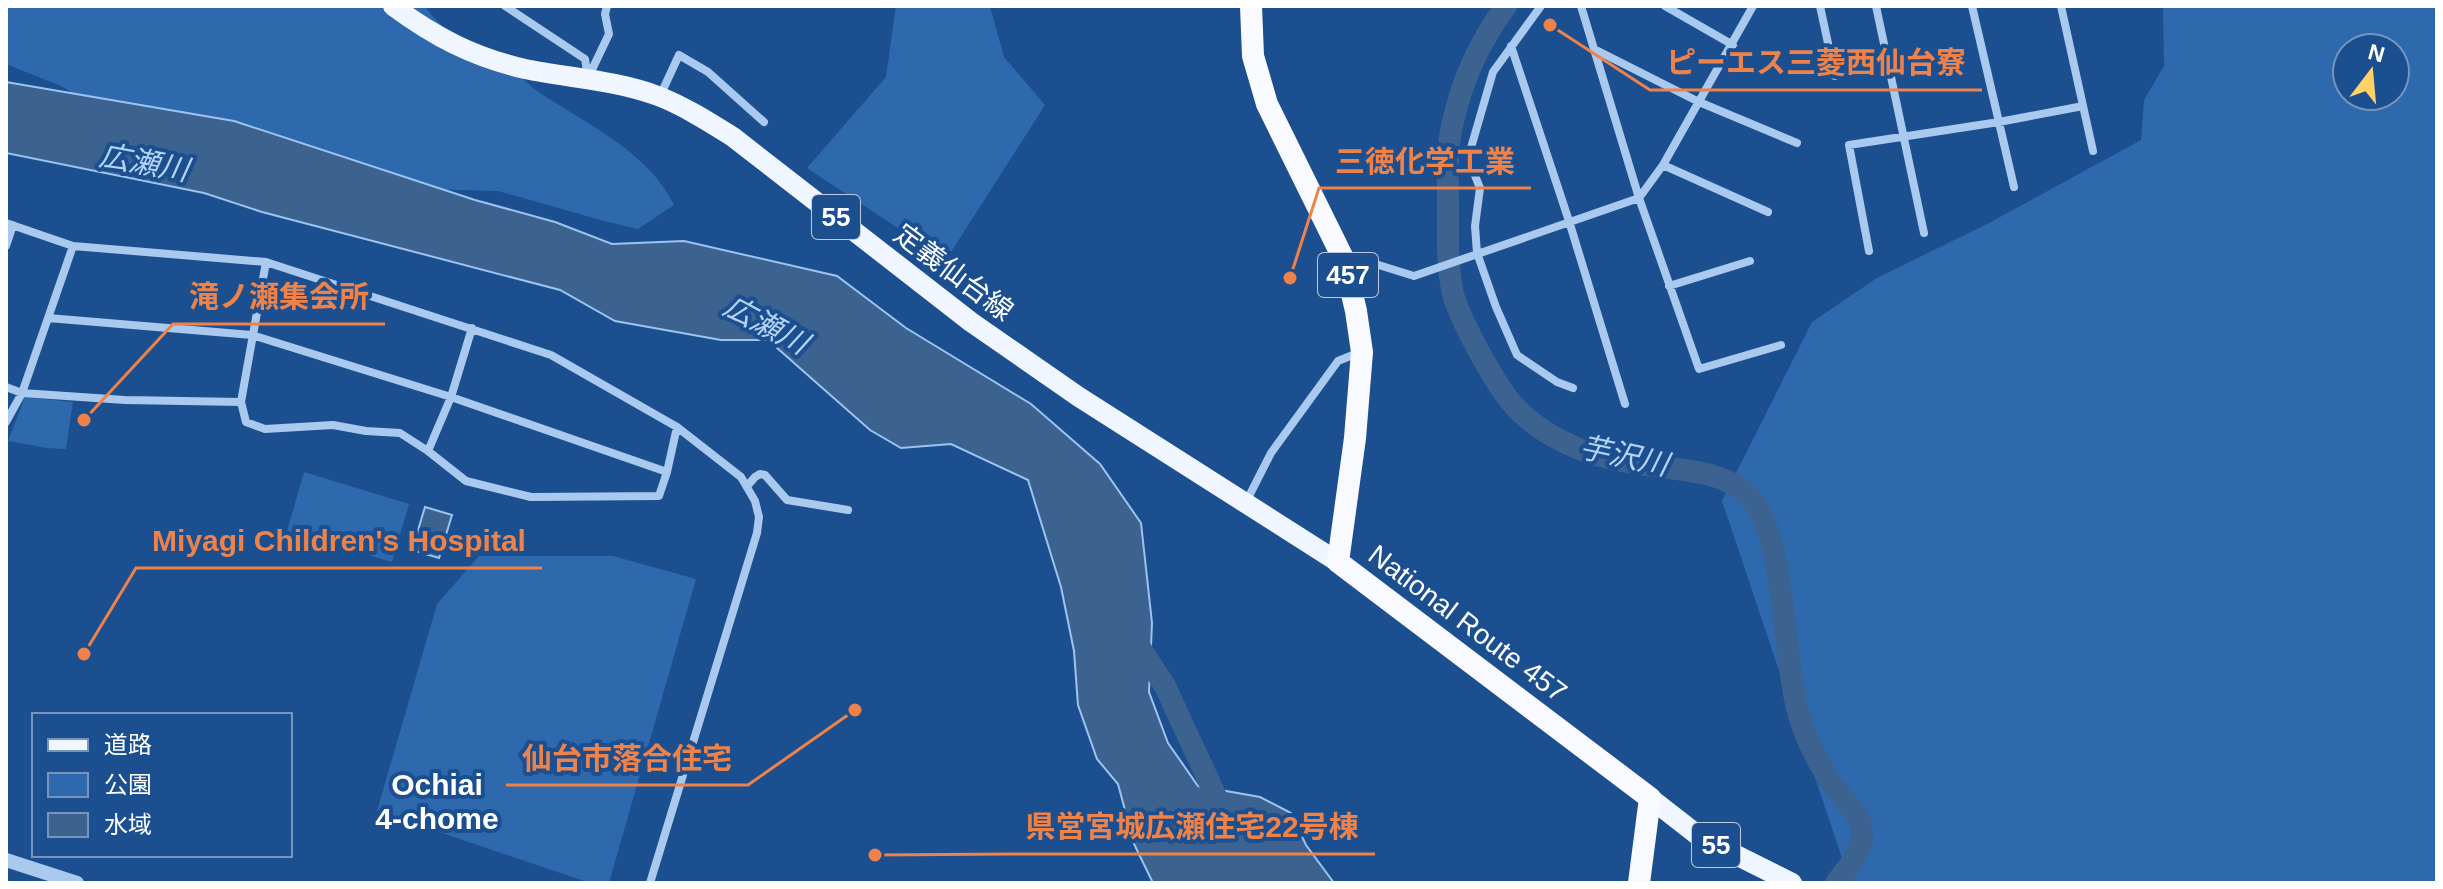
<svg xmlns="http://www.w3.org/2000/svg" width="2443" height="889" font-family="Arial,'Noto Sans JP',sans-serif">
	<rect width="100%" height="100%" fill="#1b4f8f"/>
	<path fill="#2e69ad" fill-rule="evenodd" d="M6,6H425C443,35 477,45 504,64C518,73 529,86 543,95C589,125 649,153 674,205L638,229L604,221L498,191L422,189L106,113L61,86L6,64Z
		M896,6H990L1004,57L1045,105L946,260L807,168L886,77Z
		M2163,6H2437V883H1847L1842,858L1722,501L1812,322L1877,278L1989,223L2141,140L2144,100L2164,66ZM2347,48H2395V96H2347Z
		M25,397L73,402L66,449L47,448L8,441Z
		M304,472L409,504L392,562L287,531Z
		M479,556H613L696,579L609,883H590L377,811L437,604Z"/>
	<path fill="#3c6290" stroke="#9cc4f0" stroke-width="2" d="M6,82L234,121L475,200L555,222L612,244L684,241L837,276L906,328L1031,404L1100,464L1141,523L1152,623L1149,692L1168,743L1198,786L1260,797L1291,813L1306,845L1334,883H1153L1134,844L1118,784L1097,759L1078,705L1074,651L1061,587L1028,480L951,444L901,448L870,430L768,340H721L615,321L560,290L262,212L204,193L6,153Z
		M425,507L452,515L439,558L412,550Z"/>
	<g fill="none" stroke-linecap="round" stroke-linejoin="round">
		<path stroke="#3c6290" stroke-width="22" d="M1506,6C1480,41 1461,83 1452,126C1446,153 1448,183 1448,211C1448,236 1447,264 1452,289C1456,314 1494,381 1510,401C1524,419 1548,435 1568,444C1594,457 1633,464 1662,467C1691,471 1724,473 1747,494C1787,530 1782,660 1799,715C1805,737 1817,760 1829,780C1838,796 1860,811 1862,830C1864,851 1847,868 1836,883
			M1135,640L1165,686L1225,816"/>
		<path stroke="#a9c9ee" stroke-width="8" d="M505,6L585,59L588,78
			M1541,6L1493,72L1468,158L1480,188L1475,226L1477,253L1496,307L1517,355L1557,382L1573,388
			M1581,6L1639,198L1699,369L1781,345
			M1665,6L1733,45
			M1820,6L1835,76
			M1876,6L1924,233
			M1972,6L2014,187
			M2061,6L2093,151
			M1511,46L1569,221L1625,404
			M1594,49L1699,102L1797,143
			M588,78L609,34L605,14L607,6
			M660,96L679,55L708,72L764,122
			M1663,165L1768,212
			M6,223L73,246L266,262L551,355L677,427L741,477L755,501L759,517L757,533L650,883
			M6,246L13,225
			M1869,251L1849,145L1999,122L2083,106
			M1345,260L1369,262L1414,276L1639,198L1663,165L1753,6
			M266,262L241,402L246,422L265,429L333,425L366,431L400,433L428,451
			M1669,286L1750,261
			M48,318L252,335L451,397L667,472
			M472,328L451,397L428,451L466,481L531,497L659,496L667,472L677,427
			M6,387L22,393L125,400L241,402
			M6,422L22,393L73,246
			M748,485L755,477L760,474L765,475L787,500L848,510
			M1245,504L1271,453L1338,361L1360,352"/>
		<path stroke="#a9c9ee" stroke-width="14" d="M6,860L77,883"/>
		<path stroke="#f0f6ff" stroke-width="20" d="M393,6C435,37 473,57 525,69C569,78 615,80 658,96C684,106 709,122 733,137L971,322L1079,397L1338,562
			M1650,798L1700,837L1792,883"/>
		<path stroke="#f8faff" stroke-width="22" d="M1251,6L1253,56L1267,104L1344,260L1356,311L1362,352L1355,438L1338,562L1650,798L1639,883"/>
	</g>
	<g text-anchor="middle" stroke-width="8" stroke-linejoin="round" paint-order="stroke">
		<g fill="#1b4f8f" stroke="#bbcadd" stroke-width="2">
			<rect x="812" y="195" width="48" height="44" rx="6"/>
			<rect x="1318" y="253" width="60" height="44" rx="6"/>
			<rect x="1692" y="823" width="48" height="44" rx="6"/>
		</g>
		<g font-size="26" font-weight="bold" fill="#fff">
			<text x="836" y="226">55</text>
			<text x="1348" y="284">457</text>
			<text x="1716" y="854">55</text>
		</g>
		<g font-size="28" fill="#fff" stroke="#1b4f8f">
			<text transform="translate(954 272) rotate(37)" y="10">定義仙台線</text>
			<text transform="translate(1468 623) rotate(37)" y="10">National Route 457</text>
		</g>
		<g font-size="30" font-style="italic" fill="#b5d3f5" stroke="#1b4f8f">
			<text transform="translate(144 163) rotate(10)" y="10">広瀬川</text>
			<text transform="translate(766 325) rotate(28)" y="10">広瀬川</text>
			<text transform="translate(1624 456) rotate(12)" y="10">芋沢川</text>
		</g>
		<g font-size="30" font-weight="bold" fill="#fff" stroke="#1b4f8f">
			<text x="437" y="795">Ochiai<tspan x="437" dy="34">4-chome</tspan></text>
		</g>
	</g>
	<path fill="none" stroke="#ee8249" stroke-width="3" d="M1550 25L1650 90H1982M1290 278L1319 188H1531M84 420L173 324H385M84 654L136 568H542M855 710L748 785H506M875 855L1010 854H1375"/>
	<g fill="#ee8249" stroke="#1b4f8f" stroke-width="3">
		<circle cx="1550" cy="25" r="8"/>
		<circle cx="1290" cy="278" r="8"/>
		<circle cx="84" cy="420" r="8"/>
		<circle cx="84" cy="654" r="8"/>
		<circle cx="855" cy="710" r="8"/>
		<circle cx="875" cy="855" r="8"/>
	</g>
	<g font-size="30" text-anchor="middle" font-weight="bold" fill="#ee8249" stroke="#1b4f8f" stroke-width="8" stroke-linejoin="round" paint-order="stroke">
		<text x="1816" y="73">ピーエス三菱西仙台寮</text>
		<text x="1425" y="172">三徳化学工業</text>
		<text x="279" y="307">滝ノ瀬集会所</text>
		<text x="339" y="551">Miyagi Children's Hospital</text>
		<text x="627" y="769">仙台市落合住宅</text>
		<text x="1192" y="837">県営宮城広瀬住宅22号棟</text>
	</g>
	<rect width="2443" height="889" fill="none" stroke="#ffffff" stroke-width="16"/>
	<rect x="32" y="713" width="260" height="144" fill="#1b4f8f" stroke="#7695bc" stroke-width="2"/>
	<rect x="48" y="739" width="40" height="12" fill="#f0f6ff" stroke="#7695bc" stroke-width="2"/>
	<text x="104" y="753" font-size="24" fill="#ffffff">道路</text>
	<rect x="48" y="773" width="40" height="24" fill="#2e69ad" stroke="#7695bc" stroke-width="2"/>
	<text x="104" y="793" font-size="24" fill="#ffffff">公園</text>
	<rect x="48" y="813" width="40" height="24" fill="#3c6290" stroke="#7695bc" stroke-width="2"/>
	<text x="104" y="833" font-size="24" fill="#ffffff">水域</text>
	<g transform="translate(2371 72) rotate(16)"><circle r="38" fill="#1b4f8f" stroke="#7695bc" stroke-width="2"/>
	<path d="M0-6L14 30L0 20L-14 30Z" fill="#ffd166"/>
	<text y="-12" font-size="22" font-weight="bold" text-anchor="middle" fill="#ffffff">N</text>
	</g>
</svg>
